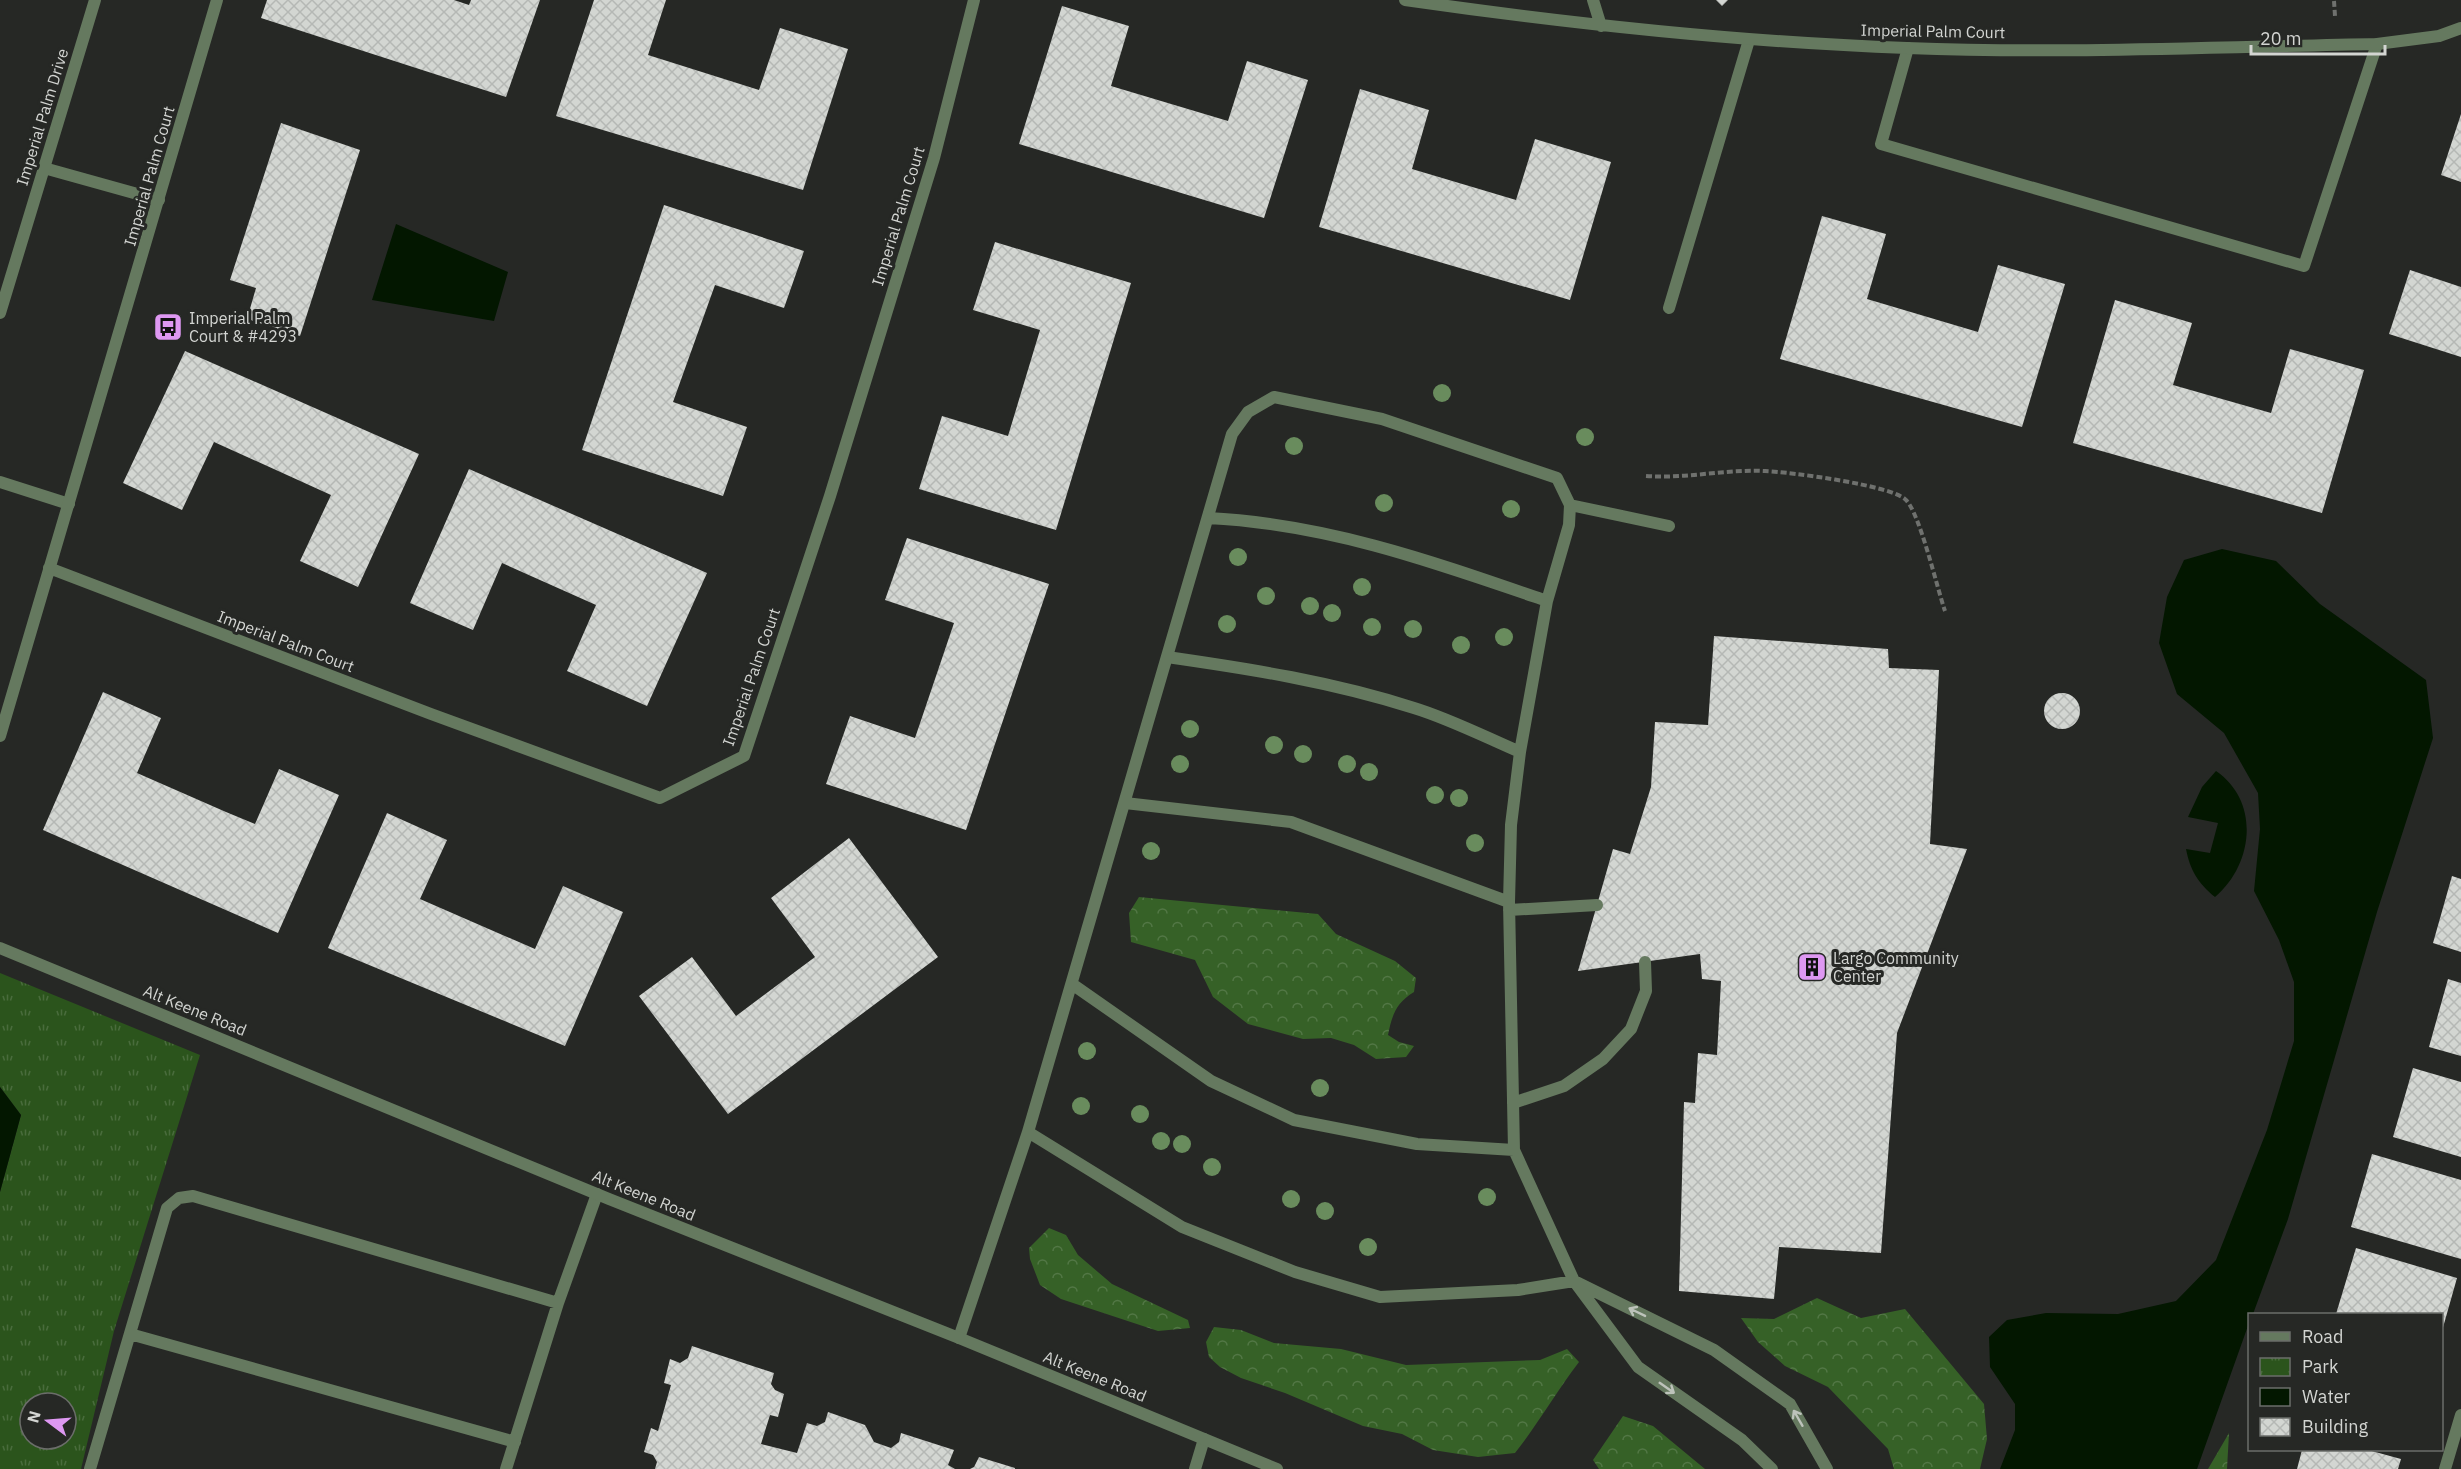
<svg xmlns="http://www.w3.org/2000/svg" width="2461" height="1469" font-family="'IBM Plex Sans',sans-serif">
	<defs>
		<pattern id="forest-crowns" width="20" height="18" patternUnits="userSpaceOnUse" patternTransform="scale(1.5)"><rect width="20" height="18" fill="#366127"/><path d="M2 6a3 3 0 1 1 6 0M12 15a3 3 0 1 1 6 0" fill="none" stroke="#527745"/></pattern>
		<pattern id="park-tufts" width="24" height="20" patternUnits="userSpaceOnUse" patternTransform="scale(1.5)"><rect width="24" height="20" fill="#2b541c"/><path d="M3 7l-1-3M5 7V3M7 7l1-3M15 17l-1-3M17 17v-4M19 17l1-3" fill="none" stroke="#496c3c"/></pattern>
		<pattern id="building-cross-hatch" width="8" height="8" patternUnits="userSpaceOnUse" patternTransform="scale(1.5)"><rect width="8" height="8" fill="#d3d6d2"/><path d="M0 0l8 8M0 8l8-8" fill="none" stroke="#b5b8b5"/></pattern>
	</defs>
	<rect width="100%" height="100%" fill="#262825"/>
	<path fill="url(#forest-crowns)" d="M1139,897L1318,914L1336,934L1395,961L1416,978L1414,992C1396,1003 1392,1015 1388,1035L1399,1042L1414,1046L1406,1057L1376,1059L1354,1045L1331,1038L1303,1039L1248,1024L1213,997L1195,960L1131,942L1129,913Z
		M1049,1228L1066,1235L1078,1255L1112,1284L1188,1320L1190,1328L1158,1331L1061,1299L1040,1285L1030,1259L1029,1248Z
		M1817,1298L1861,1318L1905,1309L1984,1404L1987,1439L1980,1469H1894L1888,1449L1828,1387L1785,1366L1758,1342L1741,1318L1774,1319Z
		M1214,1327L1241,1330L1274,1343L1341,1349L1406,1365L1540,1360L1567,1349L1579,1362C1556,1392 1538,1424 1515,1453L1478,1457L1433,1450L1402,1434L1363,1426L1285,1393L1241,1378L1220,1367L1209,1357L1206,1342Z
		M1623,1416L1653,1426L1705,1469H1599L1593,1460Z
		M2229,1433L2227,1469H2208Z"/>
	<path fill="url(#park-tufts)" fill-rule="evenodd" d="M0,973L200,1055L114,1331L81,1469H0V1192L21,1115L0,1087ZM30,1403H66V1439H30Z"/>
	<path fill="#031700" d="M396,224L508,272L494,321L372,300Z
		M2222,549L2276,561L2320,604L2426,680L2433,738L2377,912L2288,1219L2253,1314H2250L2249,1323L2197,1469H2000L2015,1430V1404L1990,1367L1989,1337L2007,1320L2046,1313L2118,1314L2176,1301L2216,1260L2267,1130L2294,1041V982L2279,940L2254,891L2260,829L2258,793L2224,733L2177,694L2159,643L2167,597L2184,560Z
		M2216,771C2261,802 2253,865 2215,897C2198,883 2190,870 2186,849L2210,853L2218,823L2188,817L2202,787Z
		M0,1087L21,1115L0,1192Z"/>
	<path fill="url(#building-cross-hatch)" d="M267,0H454L469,5L471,0H540L506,97L261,18Z
		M594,0H666L648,55L759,90L780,28L848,49L803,190L556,116Z
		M1716,0H1728L1722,6Z
		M1062,6L1129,26L1111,86L1228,121L1247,61L1308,80L1264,218L1019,144Z
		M1360,89L1429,110L1412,169L1459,183L1516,200L1535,139L1611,162L1570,300L1319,227Z
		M2461,114V182L2441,175Z
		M281,123L360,150L300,336L247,319L256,288L230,280Z
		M664,205L804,251L784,308L715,285L673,402L747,427L723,496L582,450Z
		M1822,216L1886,234L1867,299L1978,332L1998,265L2065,284L2022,427L1780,359Z
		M995,242L1131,283L1056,530L919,489L942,416L1008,436L1040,330L973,310Z
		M2410,270L2461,287V357L2389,334Z
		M2115,300L2192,323L2173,385L2271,413L2290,349L2364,370L2322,513L2073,443Z
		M185,351L419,454L358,587L300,561L331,495L214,442L182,510L123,483Z
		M469,469L707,573L647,706L567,671L596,605L502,563L473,630L410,603Z
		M907,538L1049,584L966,830L826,784L850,716L915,738L954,623L885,600Z
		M1714,636L1888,649L1889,668L1939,670L1930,844L1967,849L1897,1033L1881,1253L1779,1247L1774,1299L1679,1291L1684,1102L1695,1103L1698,1053L1717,1055L1721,981L1702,979L1700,954L1578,971L1613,849L1630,854L1651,787L1655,722L1708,725Z
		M103,692L161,718L137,773L226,812L255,824L279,769L339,795L278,933L43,830Z
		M2044 711a18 18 0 1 1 36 0a18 18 0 1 1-36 0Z
		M387,813L447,840L420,899L535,949L563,886L623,912L565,1046L328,948Z
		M849,838L938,957L728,1114L639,996L692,957L736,1016L815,957L771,898Z
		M2452,876L2461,879V952L2433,943Z
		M2448,979L2461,983V1056L2429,1047Z
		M2413,1068L2461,1082V1157L2393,1137Z
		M2372,1154L2461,1180V1259L2351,1227Z
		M2356,1248L2457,1278L2442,1331V1314H2336Z
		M692,1346L774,1373L771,1384L775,1390L784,1394L778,1417L770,1415L761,1444L797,1453L807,1423L817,1426L825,1422L828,1412L865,1425L874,1442L891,1448L899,1442L901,1433L954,1450L948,1465L955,1469H655L657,1462L653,1455L644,1452L651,1428L658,1431L671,1385L664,1383L670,1359L680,1363L688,1358Z
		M2302,1450H2368L2401,1459L2398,1469H2297Z
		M979,1457L1015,1468V1469H970L974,1467Z"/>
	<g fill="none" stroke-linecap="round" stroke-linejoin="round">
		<path stroke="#6f716e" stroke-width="4" stroke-dasharray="6 3" stroke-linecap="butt" d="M2334,1L2335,16
			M1646,476C1686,479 1725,469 1765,471C1789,472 1892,485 1906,500C1920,514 1937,588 1945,611"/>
		<path stroke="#65795f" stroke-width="12" d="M1908,48L1881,144L2304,266L2377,44
			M44,168L159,200
			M1669,308L1749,40
			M0,482L69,504
			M1570,505L1669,526
			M1208,518C1328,524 1434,562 1547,601
			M1167,657C1251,669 1333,682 1414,708C1450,719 1485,737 1520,752
			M1125,803L1291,822L1509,902
			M1509,910L1597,905
			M1072,984L1211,1081L1294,1120L1417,1144L1514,1150
			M1513,1103L1564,1086L1603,1059L1631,1029L1646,991L1645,962
			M1028,1132L1182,1227L1295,1272L1380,1297L1518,1290L1574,1281L1714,1350L1790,1404L1827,1469
			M130,1334L515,1442
			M959,1338L1028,1132L1232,434L1248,412L1274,397L1382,419L1557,478L1570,505L1569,525L1547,601L1520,752L1511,825L1509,902L1514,1150L1574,1281L1638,1367L1742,1440L1772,1469
			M90,1469L167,1208L179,1198L193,1196L558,1303L597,1194
			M506,1469L558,1303
			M1195,1469L1204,1439"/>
		<path stroke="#65795f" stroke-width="12" d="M1405,0C1572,24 1738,42 1907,48C2063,54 2220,47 2377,44L2439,36L2461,28
			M1593,0L1601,26
			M0,313L95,0
			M49,568L431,714L660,798L744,756L830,496L934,158L974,0
			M0,736L217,0
			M2445,1469L2461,1415"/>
		<path stroke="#65795f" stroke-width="12" d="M0,948L609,1199L959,1338L1277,1469"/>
	</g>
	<g fill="#698c5d">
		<circle cx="1442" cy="393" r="9"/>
		<circle cx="1585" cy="437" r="9"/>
		<circle cx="1294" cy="446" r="9"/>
		<circle cx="1384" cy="503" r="9"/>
		<circle cx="1511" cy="509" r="9"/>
		<circle cx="1238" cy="557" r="9"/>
		<circle cx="1362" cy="587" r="9"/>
		<circle cx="1266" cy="596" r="9"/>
		<circle cx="1310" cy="606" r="9"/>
		<circle cx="1332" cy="613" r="9"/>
		<circle cx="1227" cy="624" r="9"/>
		<circle cx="1372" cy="627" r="9"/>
		<circle cx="1413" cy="629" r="9"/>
		<circle cx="1504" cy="637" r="9"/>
		<circle cx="1461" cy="645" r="9"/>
		<circle cx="1190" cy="729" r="9"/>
		<circle cx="1274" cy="745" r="9"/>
		<circle cx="1303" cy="754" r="9"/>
		<circle cx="1180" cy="764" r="9"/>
		<circle cx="1347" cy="764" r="9"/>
		<circle cx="1369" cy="772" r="9"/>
		<circle cx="1435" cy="795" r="9"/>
		<circle cx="1459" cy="798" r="9"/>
		<circle cx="1475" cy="843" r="9"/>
		<circle cx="1151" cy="851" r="9"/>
		<circle cx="1087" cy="1051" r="9"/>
		<circle cx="1320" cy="1088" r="9"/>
		<circle cx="1081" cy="1106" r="9"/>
		<circle cx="1140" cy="1114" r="9"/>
		<circle cx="1161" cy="1141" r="9"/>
		<circle cx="1182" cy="1144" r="9"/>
		<circle cx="1212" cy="1167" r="9"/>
		<circle cx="1487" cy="1197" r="9"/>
		<circle cx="1291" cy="1199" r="9"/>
		<circle cx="1325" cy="1211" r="9"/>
		<circle cx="1368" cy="1247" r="9"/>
	</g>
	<defs><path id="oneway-shaft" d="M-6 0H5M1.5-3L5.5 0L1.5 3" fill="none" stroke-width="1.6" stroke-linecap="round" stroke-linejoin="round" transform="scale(1.5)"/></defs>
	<g stroke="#bdc3bb">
		<use href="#oneway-shaft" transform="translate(1637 1312) rotate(-154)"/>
		<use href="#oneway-shaft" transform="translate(1667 1388) rotate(35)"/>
		<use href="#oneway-shaft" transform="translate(1798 1418) rotate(-120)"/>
	</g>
	<defs>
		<g id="bus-square" transform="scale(1.5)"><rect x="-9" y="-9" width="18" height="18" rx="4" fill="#de98f2" stroke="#262825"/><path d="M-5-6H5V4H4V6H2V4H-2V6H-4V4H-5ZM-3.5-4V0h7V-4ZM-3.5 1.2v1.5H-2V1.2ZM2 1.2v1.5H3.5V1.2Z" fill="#111"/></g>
		<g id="building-square" transform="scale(1.5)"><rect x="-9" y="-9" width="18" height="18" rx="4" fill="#de98f2" stroke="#262825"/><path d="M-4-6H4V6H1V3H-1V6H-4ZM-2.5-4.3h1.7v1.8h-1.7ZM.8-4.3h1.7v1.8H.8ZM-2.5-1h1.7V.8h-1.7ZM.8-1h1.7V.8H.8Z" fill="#111"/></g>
	</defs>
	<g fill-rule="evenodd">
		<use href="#bus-square" x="168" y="327"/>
		<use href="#building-square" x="1812" y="967"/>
	</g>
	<g text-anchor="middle" stroke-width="6" stroke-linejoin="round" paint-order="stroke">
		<g font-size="16" fill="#d3d5d2" stroke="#262825">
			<text transform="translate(1933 31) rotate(1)" y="6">Imperial Palm Court</text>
			<text transform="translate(42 117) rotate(-73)" y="6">Imperial Palm Drive</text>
			<text transform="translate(149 176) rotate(-74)" y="6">Imperial Palm Court</text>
			<text transform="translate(898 216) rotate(-73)" y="6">Imperial Palm Court</text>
			<text transform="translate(286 641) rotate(21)" y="6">Imperial Palm Court</text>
			<text transform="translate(751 677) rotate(-71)" y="6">Imperial Palm Court</text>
			<text transform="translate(195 1010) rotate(22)" y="6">Alt Keene Road</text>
			<text transform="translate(644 1195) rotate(22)" y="6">Alt Keene Road</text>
			<text transform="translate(1095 1376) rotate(22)" y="6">Alt Keene Road</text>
		</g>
		<g font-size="16" fill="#d3d5d2" stroke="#262825" text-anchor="start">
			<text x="189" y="324">Imperial Palm<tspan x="189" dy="18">Court &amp; #4293</tspan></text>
			<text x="1833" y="964">Largo Community<tspan x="1833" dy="18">Center</tspan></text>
		</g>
	</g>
	<rect x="2248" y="1313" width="195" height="138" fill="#262825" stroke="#6b6d6a" stroke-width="1.5"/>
	<rect x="2260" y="1332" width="30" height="9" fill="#65795f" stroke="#6b6d6a" stroke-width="1.5"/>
	<text x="2302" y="1343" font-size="18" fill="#d3d5d2">Road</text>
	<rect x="2260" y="1358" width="30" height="18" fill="url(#park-tufts)" stroke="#6b6d6a" stroke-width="1.5"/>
	<text x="2302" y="1373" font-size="18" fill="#d3d5d2">Park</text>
	<rect x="2260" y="1388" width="30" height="18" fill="#031700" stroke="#6b6d6a" stroke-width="1.5"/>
	<text x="2302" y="1403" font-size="18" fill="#d3d5d2">Water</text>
	<rect x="2260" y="1418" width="30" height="18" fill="url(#building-cross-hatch)" stroke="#6b6d6a" stroke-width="1.5"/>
	<text x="2302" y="1433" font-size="18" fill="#d3d5d2">Building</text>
	<g transform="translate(48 1421) rotate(286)"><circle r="28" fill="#262825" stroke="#6b6d6a" stroke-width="1.5"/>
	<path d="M0-4.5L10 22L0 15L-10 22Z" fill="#de98f2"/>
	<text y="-9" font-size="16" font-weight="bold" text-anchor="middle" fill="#d3d5d2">N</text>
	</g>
	<path d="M2251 45v9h134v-9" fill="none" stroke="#d3d5d2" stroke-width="3"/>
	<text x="2260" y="45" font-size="18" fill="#d3d5d2" stroke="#262825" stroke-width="4.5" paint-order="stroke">20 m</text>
</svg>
